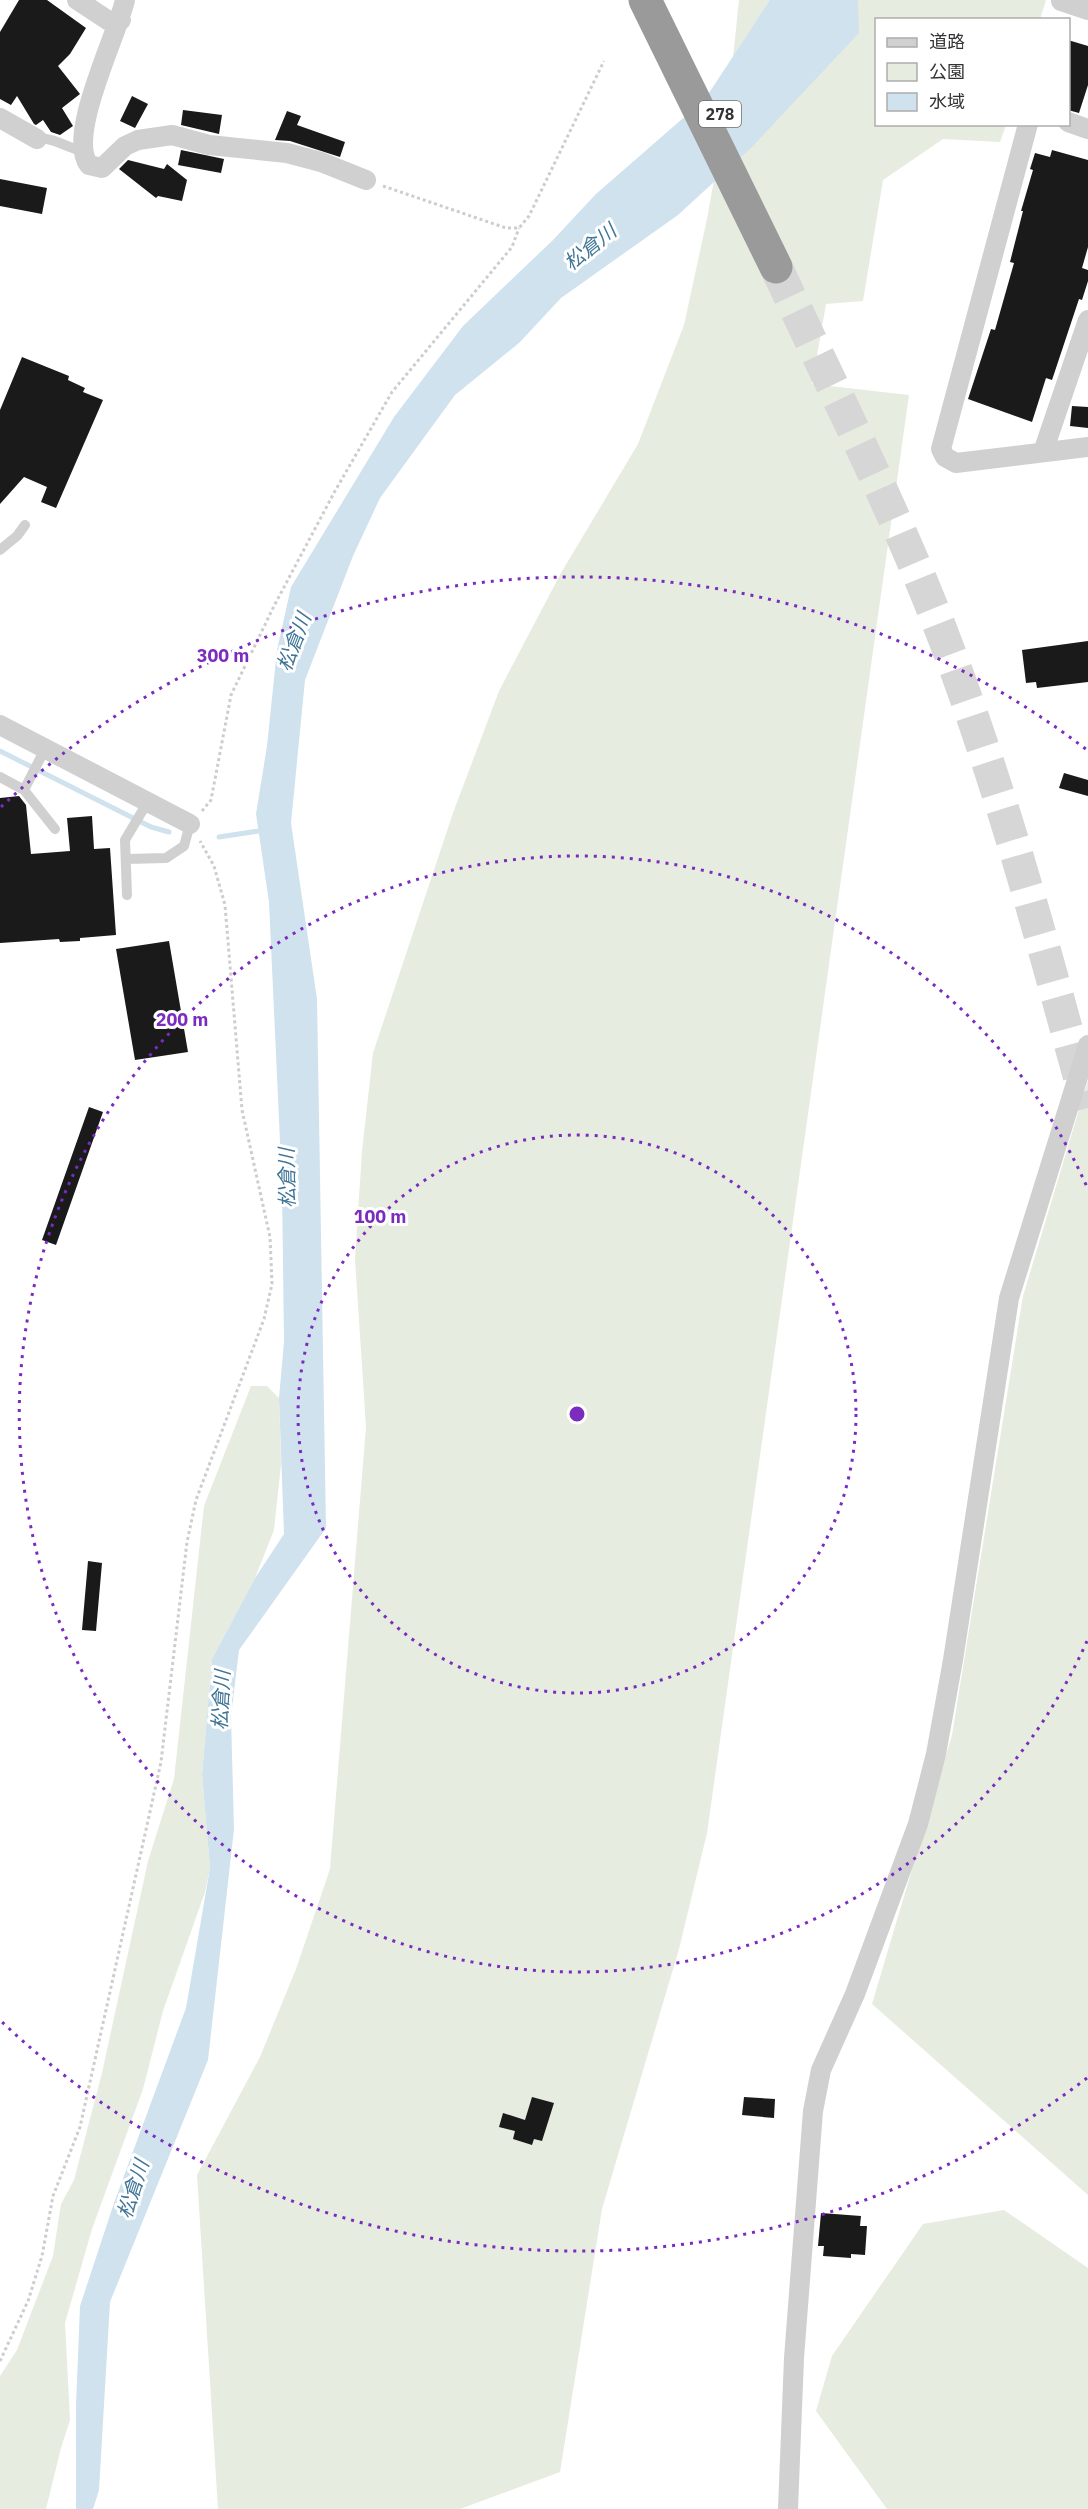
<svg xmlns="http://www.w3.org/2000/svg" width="1088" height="2509" font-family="'IBM Plex Sans','Noto Sans JP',sans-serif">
	<rect width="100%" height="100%" fill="#fff"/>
	<path fill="#e6ecdf" d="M739,0H1046L1040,19L876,20V124L1006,125L1000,142L943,139L883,180L863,301L826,304L812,384L909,395L707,1833L679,1949L602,2209L560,2472L460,2509H218L197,2175L260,2057L296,1969L330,1869L366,1427L355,1259L362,1151L373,1053L453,813L499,691L561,573L638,444L684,325L707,219L729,96Z
		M1088,1080V2195L872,2004L952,1735L1023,1296Z
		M251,1386H267L279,1398L281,1464L274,1530L255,1578L212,1659L202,1774L210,1868L205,1892L163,2011L143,2089L92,2229L65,2323L70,2420L61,2448L46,2509H0V2376L17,2350L53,2256L61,2204L74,2180L102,2073L148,1861L174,1779L204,1506Z
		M1004,2210L1088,2268V2509H887L816,2411L832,2356L923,2224Z"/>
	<path fill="#cfe2ee" d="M770,0H858L859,33L752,147L678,215L561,298L519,343L455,395L380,498L353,556L305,680L291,823L317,999L326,1528L239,1650L231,1717L234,1829L208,2060L110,2302L99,2490L93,2509H76V2405L80,2306L114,2203L186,2008L210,1868L202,1774L212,1659L255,1578L284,1534L279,1398L284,1342L282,1185L269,902L256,814L267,746L277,650L291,587L394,417L463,326L553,240L596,194L705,99Z"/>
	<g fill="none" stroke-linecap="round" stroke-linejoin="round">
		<path stroke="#cfe2ee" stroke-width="5" d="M0,751L151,827L169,832
			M219,837L265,830"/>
	</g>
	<path fill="#1a1a1a" d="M19,0H47L86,28L70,54L58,66L80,94L62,108L73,126L60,135L51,132L43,120L36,125L34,124L17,96L11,105L0,99V32Z
		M1068,40L1088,46V85L1079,113L1068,110Z
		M132,96L148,104L135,128L120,121Z
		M183,110L222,115L219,134L181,125Z
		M287,111L301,116L297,125L345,142L340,157L290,141L275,140Z
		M181,150L224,159L221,173L178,165Z
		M1052,150L1088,160V247L1082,268L1088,270V281L1082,300L1079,299L1052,380L1046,378L1032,422L968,399L991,329L995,330L1014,263L1010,262L1023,211H1021L1033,170L1030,169L1035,153L1050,157Z
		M128,160L164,169L167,164L187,180L182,201L158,196L156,198L119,169Z
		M0,179L47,188L42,214L0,206Z
		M22,357L69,376L68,380L85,388L83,392L103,400L56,508L41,502L47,487L24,477L0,504V410Z
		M1072,406L1088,407V428L1070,426Z
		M1088,641V682L1037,688L1036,682L1026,683L1022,650Z
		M1064,773L1088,780V796L1059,788Z
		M19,796L26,805L31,854L70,851L67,818L92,816L94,849L110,848L116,935L80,938V941L60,942L59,939L0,943V798Z
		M169,941L188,1052L135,1060L116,949Z
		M89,1107L103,1112L56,1245L42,1240Z
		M88,1561L102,1563L96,1631L82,1630Z
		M532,2097L554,2103L542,2141L534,2139L532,2145L513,2139L515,2131L499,2127L503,2113L525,2120Z
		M744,2097L775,2099L774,2118L742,2115Z
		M821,2213L861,2216L860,2226H867L865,2255L851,2254V2258L823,2256L824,2246H818Z"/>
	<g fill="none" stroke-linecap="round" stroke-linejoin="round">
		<path stroke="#d6d6d6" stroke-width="33" stroke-dasharray="33 16" stroke-linecap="butt" d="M776,267C832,387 893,506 941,630C1001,786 1044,948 1088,1108"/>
		<path stroke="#cdcdcd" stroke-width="3" stroke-dasharray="3 3" stroke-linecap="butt" d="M383,186L506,228H519L529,216L604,61
			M202,811L211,800L231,695L274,606L335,491L392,392L512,247L519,228
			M0,2361L28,2301L42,2256L53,2196L80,2127L161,1762L187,1542L196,1500L264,1319L272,1284L270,1237L242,1110L225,905L214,866L200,841"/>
		<path stroke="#d0d0d0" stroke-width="10" d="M37,139C51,136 69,149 83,151
			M0,550L17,536L25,525
			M0,777L24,790L55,829
			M24,790L45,749
			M126,859L166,858L184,846L190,824
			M127,895L125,840L147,803"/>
		<path stroke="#d0d0d0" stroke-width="20" d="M77,0L109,21L121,20
			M125,0C117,36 66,136 89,165L102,168L125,146L138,140L172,135L209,145L287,153L321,162L366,180
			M1061,1L1088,10
			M0,118L37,139
			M1068,122L1088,129
			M1028,124L941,449L945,457L956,463L1088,447
			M1043,452L1088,320
			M0,725L190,824
			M788,2509L794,2358L813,2111L821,2070L855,1994L918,1824L936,1754L953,1660L1009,1298L1088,1045"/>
		<path stroke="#9a9a9a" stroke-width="33" d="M645,0L776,267"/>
	</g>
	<g fill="none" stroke="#7b2cbf" stroke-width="3" stroke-dasharray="3 6">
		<circle cx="577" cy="1414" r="279"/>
		<path d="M1087 1641A558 558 0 1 1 1087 1187"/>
		<path d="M1087 2078A837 837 0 0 1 1 2021M1 807A837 837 0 0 1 1087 750"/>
	</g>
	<g text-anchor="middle" stroke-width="6" stroke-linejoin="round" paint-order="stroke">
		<rect fill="#fff" stroke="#707070" stroke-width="1.5" x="699" y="101" width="42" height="26" rx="4.5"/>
		<g font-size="16" font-weight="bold" fill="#333">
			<text x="720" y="120">278</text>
		</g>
		<g font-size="20" font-style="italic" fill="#3f7597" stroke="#fff">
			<text transform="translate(590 247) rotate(-39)" y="7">松倉川</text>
			<text transform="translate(294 642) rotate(-69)" y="7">松倉川</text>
			<text transform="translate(287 1178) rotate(-91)" y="7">松倉川</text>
			<text transform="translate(221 1700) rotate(-87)" y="7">松倉川</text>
			<text transform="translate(133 2189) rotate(-72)" y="7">松倉川</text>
		</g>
	</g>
	<circle cx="577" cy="1414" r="9" fill="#7b2cbf" stroke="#fff" stroke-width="3"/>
	<g font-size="18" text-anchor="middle" font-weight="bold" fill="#7b2cbf" stroke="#fff" stroke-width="6" stroke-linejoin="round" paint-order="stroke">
		<text x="223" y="662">300 m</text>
		<text x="182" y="1026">200 m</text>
		<text x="380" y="1223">100 m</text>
	</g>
	<rect x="875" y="18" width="195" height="108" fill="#ffffff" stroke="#adadad" stroke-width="1.5"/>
	<rect x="887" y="38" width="30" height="9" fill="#d0d0d0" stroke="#adadad" stroke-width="1.5"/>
	<text x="929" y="48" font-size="18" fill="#333333">道路</text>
	<rect x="887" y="63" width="30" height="18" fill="#e6ecdf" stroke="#adadad" stroke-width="1.5"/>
	<text x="929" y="78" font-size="18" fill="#333333">公園</text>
	<rect x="887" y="93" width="30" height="18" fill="#cfe2ee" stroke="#adadad" stroke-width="1.5"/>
	<text x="929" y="108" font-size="18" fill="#333333">水域</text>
</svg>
